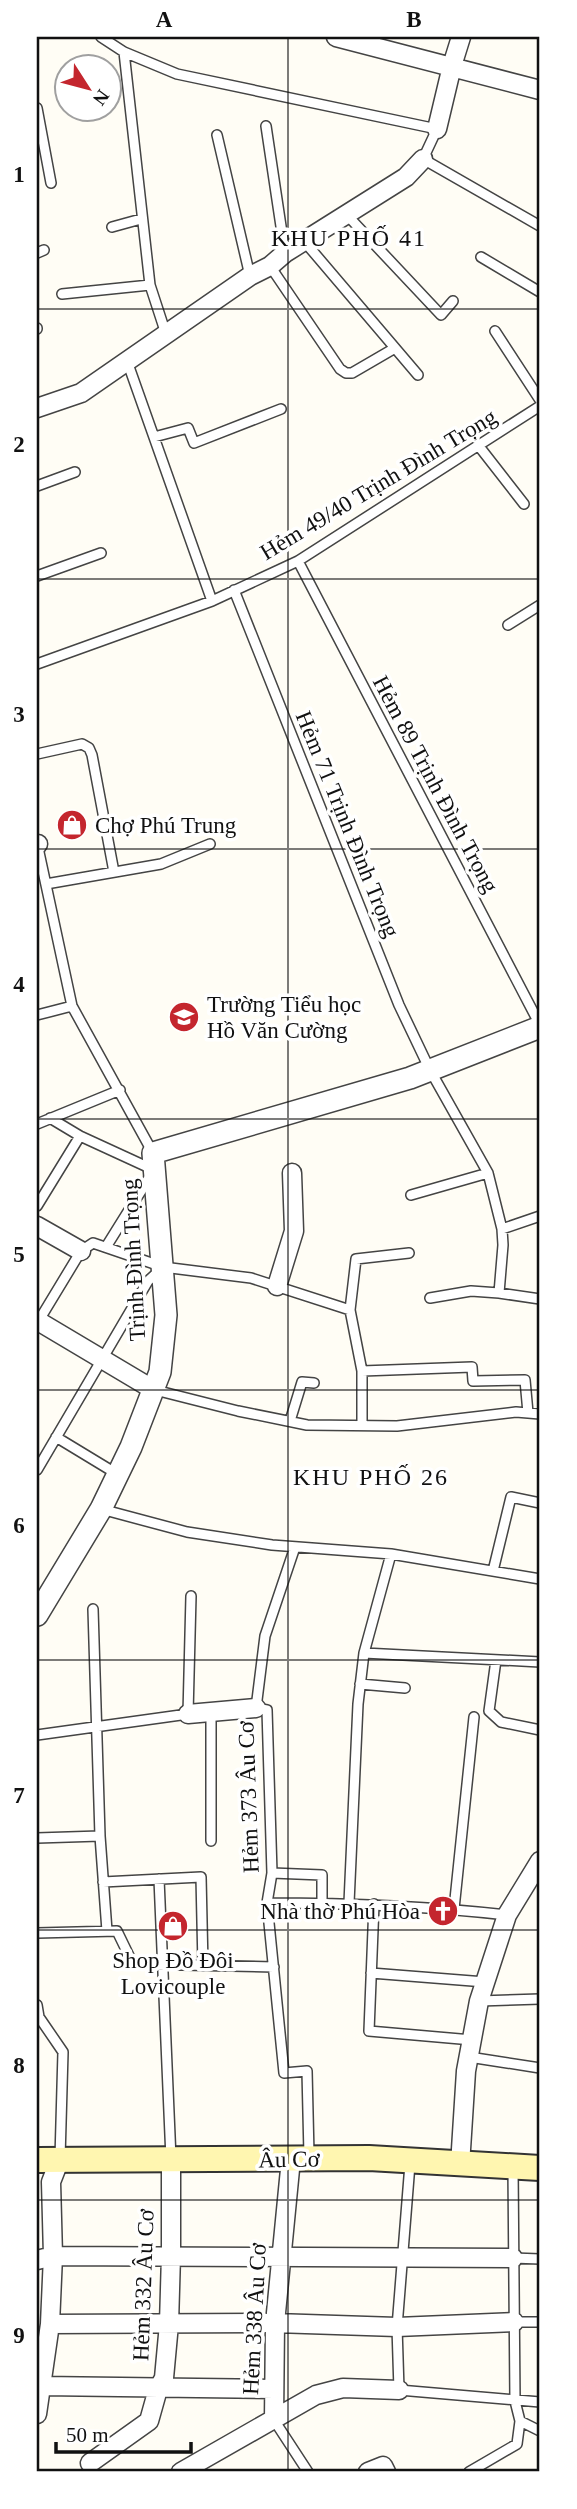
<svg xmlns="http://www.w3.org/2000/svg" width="577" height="2509" font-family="Georgia,serif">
	<rect width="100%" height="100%" fill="#fffdf5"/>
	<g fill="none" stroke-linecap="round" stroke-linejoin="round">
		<g stroke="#444" stroke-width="12">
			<path id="service" d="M101,37L124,52L177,74L437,129L423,159L540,226
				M124,52L150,285L166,334
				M37,108L51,183
				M266,126L285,253
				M217,135L250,276
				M346,214L441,315L453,301
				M112,227L141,219
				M304,241L418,375
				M37,253L44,250
				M481,257L540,292
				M270,266L340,369L346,373H352L395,348
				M62,294L150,285
				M37,329V328
				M495,331L540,400
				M127,361L212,601
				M154,437L188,428L194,443L281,409
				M478,445L524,504
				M37,486L75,472
				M298,561L540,1025
				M37,576L101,553
				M234,590L399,1005L430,1070L488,1173L502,1229L503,1245L499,1293L540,1299
				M508,625L540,605
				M37,664L212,601L298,561L540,406
				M37,754L82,744L89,748L92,755L114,872
				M37,843L72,1006L153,1153
				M46,884L161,864L210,844
				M37,1015L72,1006
				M50,1118L80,1136L154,1170L106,1247
				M37,1124L120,1090
				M411,1195L488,1173
				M37,1206L80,1136
				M502,1229L540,1216
				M430,1298L471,1291L499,1293
				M38,1322L81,1251L93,1243L163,1267L251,1278L350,1310
				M362,1371L472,1367L473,1381L525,1380L528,1413
				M155,1390L238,1411L307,1425L397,1426L516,1412L540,1414
				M290,1421L302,1382L314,1383
				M362,1425V1371L350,1310L356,1259L409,1253
				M56,1437L117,1474
				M37,1470L148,1281L159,1271
				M101,1509L187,1532L272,1545L391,1554L540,1579
				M295,1547L265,1636L256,1708L267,1710L272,1873L267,1903L284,2073L307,2071L309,2155
				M493,1571L511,1497L540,1503
				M93,1609L100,1836L107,1931
				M364,1653L540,1662
				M496,1660L489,1711L501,1722L540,1730
				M360,1684L405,1688
				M211,1713V1841
				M37,1735L188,1714L191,1596
				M37,1838L100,1836
				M272,1873L322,1875V1903
				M159,1879L171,2159
				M103,1882L201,1877L203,1966
				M267,1903C347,1903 427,1906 507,1915
				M349,1903L358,1704L364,1653L391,1554
				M374,1904L369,2031L472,2040
				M454,1909L474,1717
				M37,1933L117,1931L133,1964L274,1967
				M371,1973L485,1982
				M479,2001L540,1999
				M37,2005L39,2017L63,2052L60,2158
				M469,2057L540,2068
				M410,2164L397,2327L399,2390L540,2402
				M513,2258L540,2259
				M514,2322H540
				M274,2420L308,2472
				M520,2421L540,2431
				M469,2472L517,2444L520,2421L515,2401L513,2168"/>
		</g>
		<g stroke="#444" stroke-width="21">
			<path id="minor" d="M336,37L540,90
				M437,129L452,66L461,37
				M37,408L81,393L250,276L270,266L285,253L406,177L423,159
				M37,845L38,844
				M37,1226L81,1251
				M277,1286L294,1231L292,1173
				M38,1321L154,1390
				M188,1714L256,1708
				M460,2165L466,2071L479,2001L507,1915L540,1861
				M37,2260L53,2256L513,2258
				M50,2324L275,2323L397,2327L514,2322
				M42,2386L274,2389
				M37,2414L50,2324L53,2256L51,2182L60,2159
				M274,2420L275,2323L291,2159
				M90,2463L149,2421L158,2389L164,2378L169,2324L171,2255V2161
				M181,2472L316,2395L343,2388L399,2390
				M368,2472L383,2466L386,2472"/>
		</g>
		<g stroke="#444" stroke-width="24">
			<path id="tertiary" d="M37,1615L101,1509L131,1447L160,1372L166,1315L153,1153L410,1078L540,1027"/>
		</g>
		<g stroke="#333" stroke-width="28">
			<path id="secondary" d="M37,2160L369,2158L540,2168"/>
		</g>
		<use href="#service" stroke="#fff" stroke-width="9"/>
		<use href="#minor" stroke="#fff" stroke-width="18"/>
		<use href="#tertiary" stroke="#fff" stroke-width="21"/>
		<use href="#secondary" stroke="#fff6b0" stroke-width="24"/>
	</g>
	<path fill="none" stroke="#111" stroke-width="2" stroke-opacity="0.55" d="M288,37V2472M37,309H540M37,579H540M37,849H540M37,1119H540M37,1390H540M37,1660H540M37,1930H540M37,2200H540"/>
	<defs>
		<g id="shop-disc" transform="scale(1.575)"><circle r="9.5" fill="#c4262e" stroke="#fff"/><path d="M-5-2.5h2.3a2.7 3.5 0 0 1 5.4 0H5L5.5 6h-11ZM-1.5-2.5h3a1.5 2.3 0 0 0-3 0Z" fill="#fff"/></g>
		<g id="school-disc" transform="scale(1.575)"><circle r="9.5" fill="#c4262e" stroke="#fff"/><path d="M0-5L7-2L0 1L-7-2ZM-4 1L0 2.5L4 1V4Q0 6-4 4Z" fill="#fff"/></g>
		<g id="church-disc" transform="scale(1.575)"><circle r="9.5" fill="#c4262e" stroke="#fff"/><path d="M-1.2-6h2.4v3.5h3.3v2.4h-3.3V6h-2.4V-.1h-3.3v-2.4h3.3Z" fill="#fff"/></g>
	</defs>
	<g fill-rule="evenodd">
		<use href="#shop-disc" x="72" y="825"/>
		<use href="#school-disc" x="184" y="1017"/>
		<use href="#church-disc" x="443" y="1911"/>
		<use href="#shop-disc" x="173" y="1926"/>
	</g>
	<g text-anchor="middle" stroke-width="7" stroke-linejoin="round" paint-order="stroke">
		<g font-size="23" fill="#111" stroke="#fff">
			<text transform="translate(378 484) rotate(-31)" y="8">Hẻm 49/40 Trịnh Đình Trọng</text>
			<text transform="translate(436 784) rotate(62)" y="8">Hẻm 89 Trịnh Đình Trọng</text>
			<text transform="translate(348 824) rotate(68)" y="8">Hẻm 71 Trịnh Đình Trọng</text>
			<text transform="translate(133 1260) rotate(-93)" y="8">Trịnh Đình Trọng</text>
			<text transform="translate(248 1797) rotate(-92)" y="8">Hẻm 373 Âu Cơ</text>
			<text transform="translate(289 2159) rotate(-1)" y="8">Âu Cơ</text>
			<text transform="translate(143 2285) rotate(-88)" y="8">Hẻm 332 Âu Cơ</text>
			<text transform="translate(254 2319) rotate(-87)" y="8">Hẻm 338 Âu Cơ</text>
		</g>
		<g font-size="23" fill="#111" stroke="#fff" text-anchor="start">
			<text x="95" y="833">Chợ Phú Trung</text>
			<text x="207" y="1012">Trường Tiểu học<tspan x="207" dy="26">Hồ Văn Cường</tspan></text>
			<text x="420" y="1919" text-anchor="end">Nhà thờ Phú Hòa</text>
			<text x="173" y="1968" text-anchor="middle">Shop Đồ Đôi<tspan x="173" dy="26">Lovicouple</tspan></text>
		</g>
		<g font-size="24" letter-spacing="2" fill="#111" stroke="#fff">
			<text x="349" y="246">KHU PHỐ 41</text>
			<text x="371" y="1485">KHU PHỐ 26</text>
		</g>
	</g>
	<rect width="577" height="2509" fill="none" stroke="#ffffff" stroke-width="77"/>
	<g transform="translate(88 88) rotate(126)"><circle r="33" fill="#ffffff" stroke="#a0a0a0" stroke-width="2"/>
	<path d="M0-5L12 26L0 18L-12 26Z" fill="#c4262e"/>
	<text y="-10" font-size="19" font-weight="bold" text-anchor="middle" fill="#111111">N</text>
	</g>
	<path d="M56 2442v10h135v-10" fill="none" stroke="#111111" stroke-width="3.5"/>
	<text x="66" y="2442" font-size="21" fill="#111111" stroke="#ffffff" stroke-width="5" paint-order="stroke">50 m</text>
	<rect x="38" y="38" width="500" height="2432" fill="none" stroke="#111" stroke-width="2.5"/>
	<g font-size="23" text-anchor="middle" font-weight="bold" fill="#111">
		<text x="164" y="27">A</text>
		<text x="414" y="27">B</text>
		<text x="19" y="182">1</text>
		<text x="19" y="452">2</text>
		<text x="19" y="722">3</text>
		<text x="19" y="992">4</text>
		<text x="19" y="1262">5</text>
		<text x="19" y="1533">6</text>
		<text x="19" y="1803">7</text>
		<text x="19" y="2073">8</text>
		<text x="19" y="2343">9</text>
	</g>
</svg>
